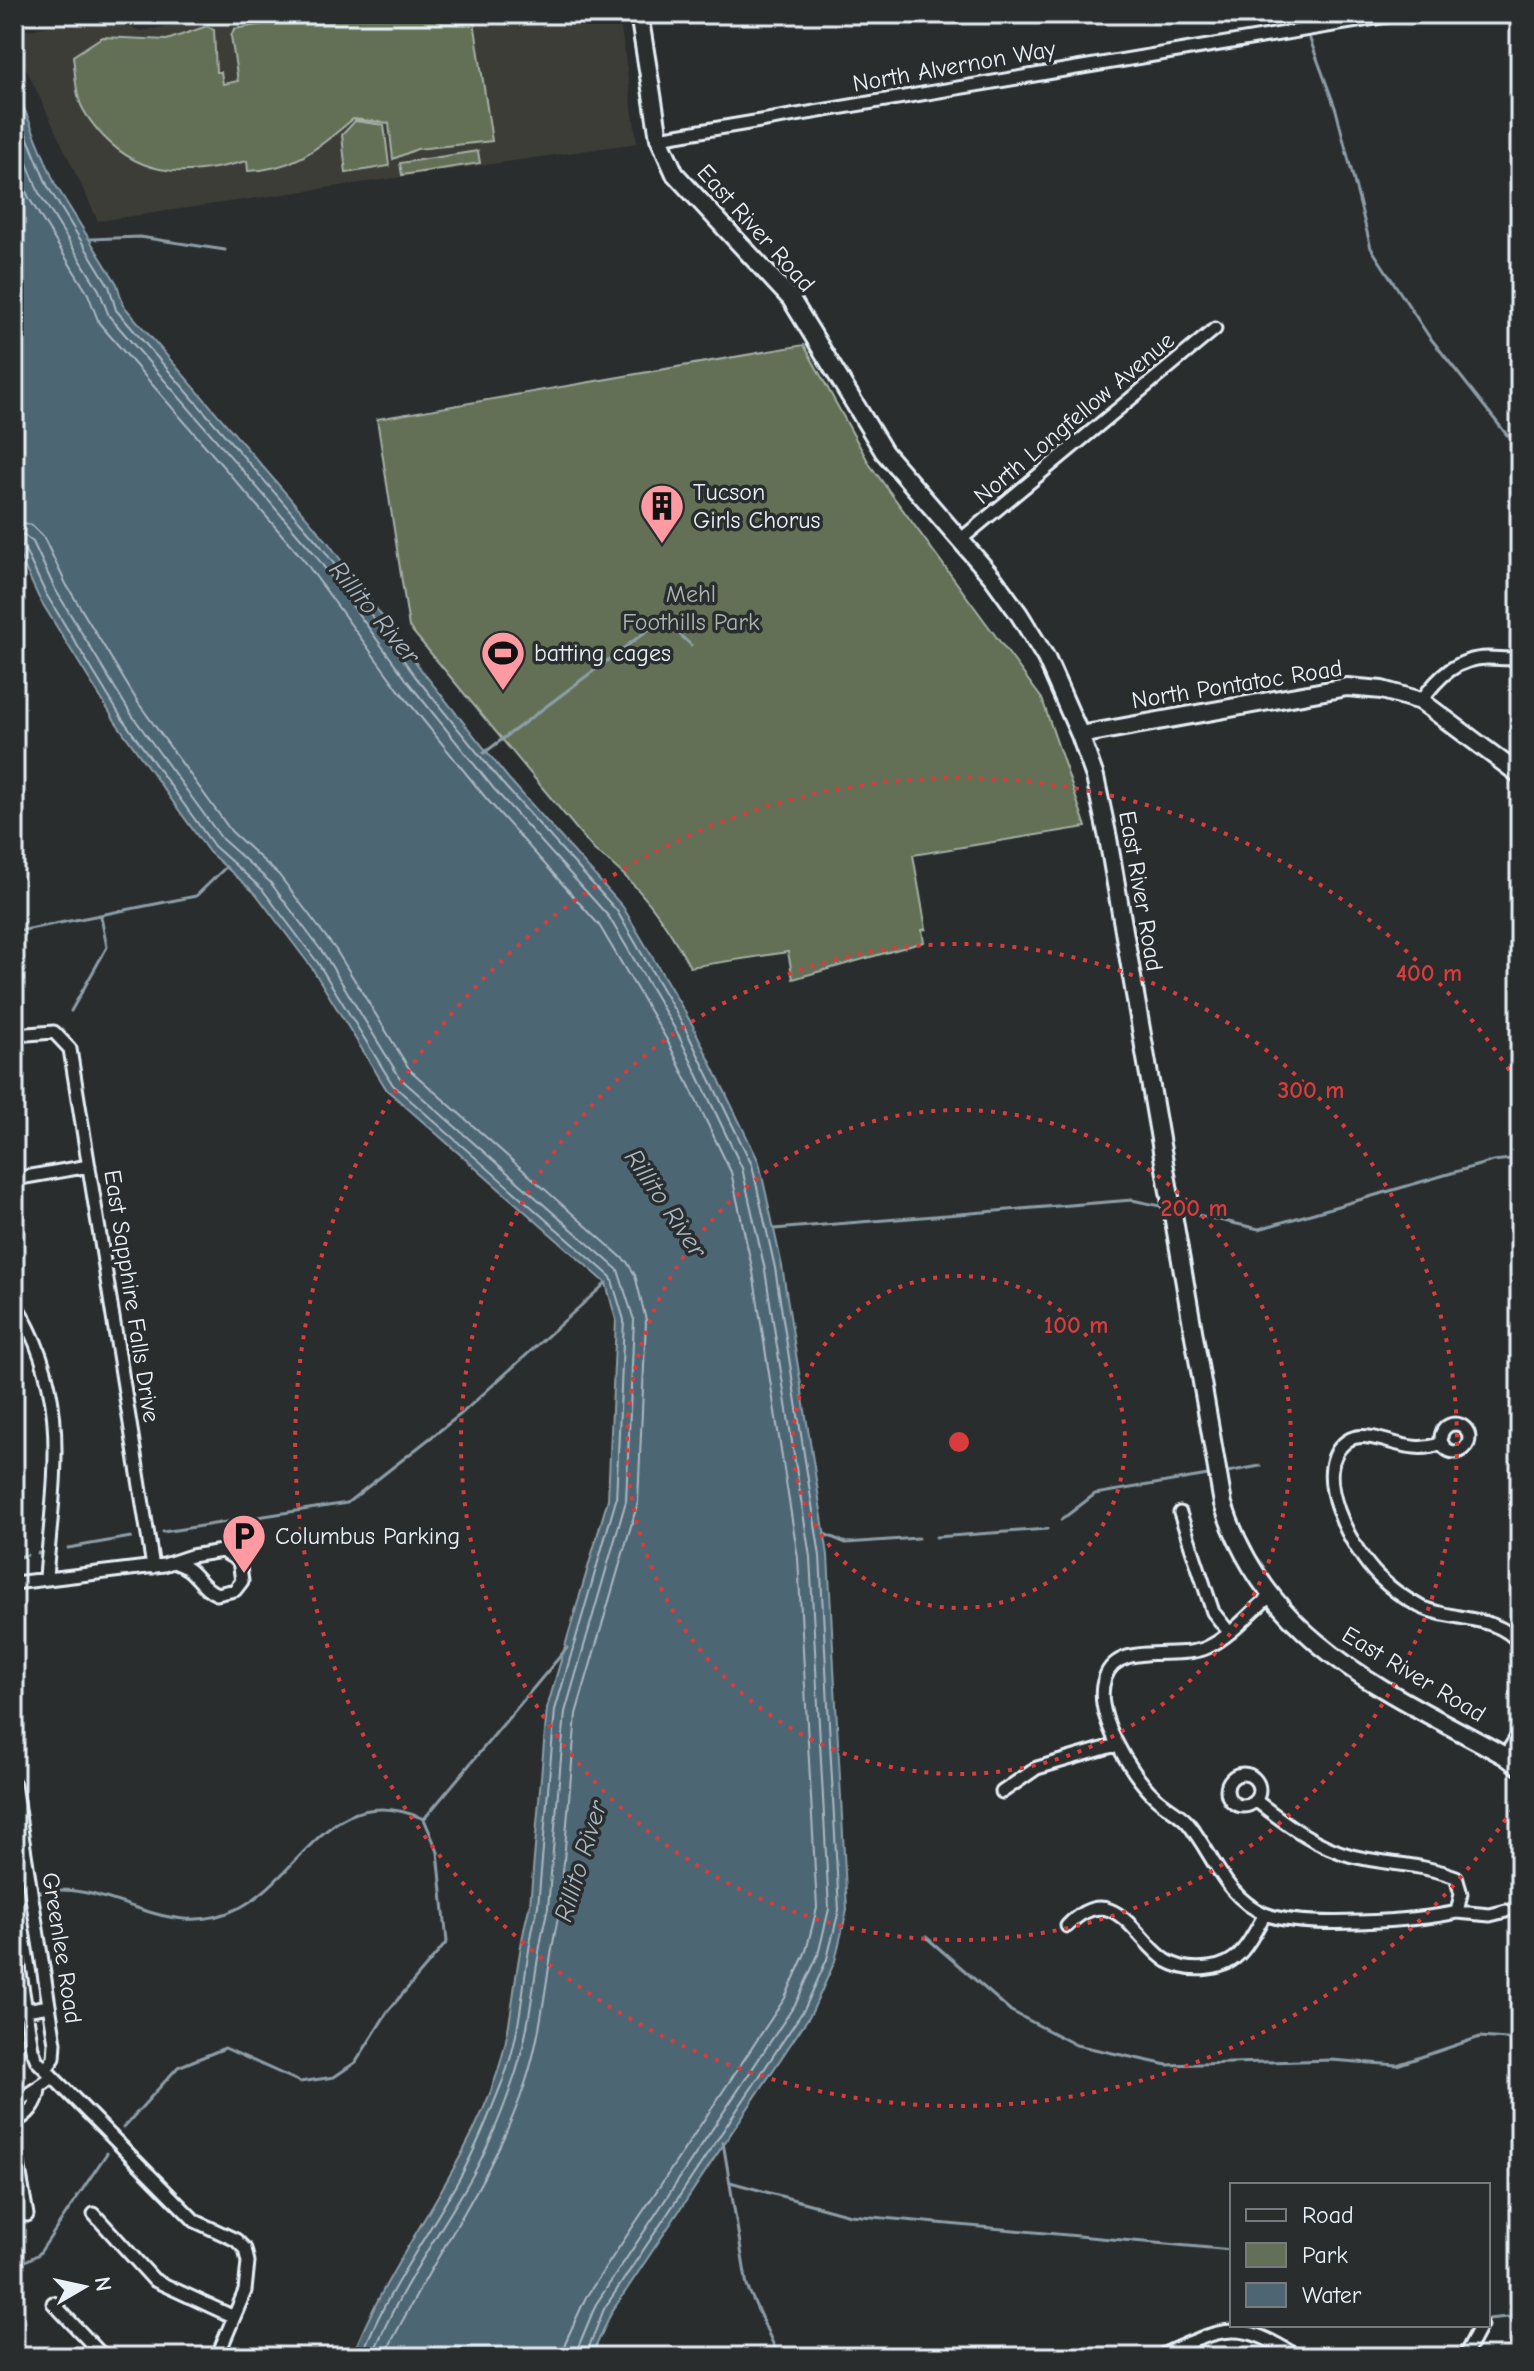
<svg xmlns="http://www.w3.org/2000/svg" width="1534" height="2371" font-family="'Comic Neue',sans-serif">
	<rect width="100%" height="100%" fill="#2a2d2e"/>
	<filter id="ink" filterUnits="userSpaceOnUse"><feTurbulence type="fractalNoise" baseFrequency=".0125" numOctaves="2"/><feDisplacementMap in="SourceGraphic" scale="16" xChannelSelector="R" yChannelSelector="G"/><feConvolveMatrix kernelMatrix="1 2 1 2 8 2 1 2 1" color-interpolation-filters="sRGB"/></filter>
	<g filter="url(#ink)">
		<path fill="#3c3c38" d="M243,14H619L637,143L98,221L14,43V32L104,18L141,31Z"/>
		<path fill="#636f56" stroke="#a6b0a7" stroke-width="2" d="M294,14H473L492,141L417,149L393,159L389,123L353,119C318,148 296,169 248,171L247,161C191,175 146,181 103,136C94,126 82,112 79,99C75,86 75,70 73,56L102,37L167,40L207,26L214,30L216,72H221L223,84L238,81L231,36L234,29L294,19Z
			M355,121L384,125L389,166L346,173L342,135Z
			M478,151L480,163L402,175L400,163Z
			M804,345L870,465L1042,699L1086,827L913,855L926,929L922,930L924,942L793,979L788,952L690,967C665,920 638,882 594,850L409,627L377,419Z"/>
		<path fill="#4e6673" stroke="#8c9ea8" stroke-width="2" d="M14,84L55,184L117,284L123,305L327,541L422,671L508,778L623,907L693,1026L759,1162L782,1266L828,1555L847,1910L835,1961L812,2012L611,2313L591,2357H352C390,2258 463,2175 497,2074C515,2019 514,1960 530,1905L547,1708L608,1499L616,1320L606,1283L387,1090L312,968L256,894L209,852L115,721L39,598L14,544Z"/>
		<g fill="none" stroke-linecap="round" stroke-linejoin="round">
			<path stroke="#aab9c3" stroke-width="2" d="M14,105L48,187L109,286L116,310L321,546L415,676L502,783L617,911L686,1030L752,1165L775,1268L820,1556L839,1910L827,1959L805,2008L604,2309L585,2357
				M14,131L39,193L99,290L109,316L313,552L408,682L494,789L609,917L678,1034L742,1168L765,1270L810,1557L829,1909L818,1955L796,2003L596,2304L574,2357
				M14,163L29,198L88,294L99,323L303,559L398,689L485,797L599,925L667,1040L731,1172L753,1272L798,1558L817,1908L806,1951L785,1998L586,2297L565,2343L562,2357
				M14,521L32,525L43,536L66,584L139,704L231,831L279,875L336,950L410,1070L627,1262L635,1275L646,1320L638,1502L576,1714L560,1909C546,1967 544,2028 525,2084C492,2182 428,2264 384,2357
				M14,533L24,535L33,542L55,589L129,711L222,839L270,882L326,957L400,1078L618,1270L634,1320L626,1501L565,1712L548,1908C533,1965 533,2025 513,2081C501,2116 485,2155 466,2187C434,2242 395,2297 372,2357
				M14,543L24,548L46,594L121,717L214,846L262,889L318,963L393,1085L611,1277L624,1320L616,1500L555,1710L538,1906C522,1963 525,2025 503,2080C490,2113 476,2149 458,2181C426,2239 385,2294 361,2357"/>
			<path stroke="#8c9ea8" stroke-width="3" d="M1301,14L1306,27
				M1308,34L1336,110L1371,248L1428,335L1507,435L1520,439
				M90,239L140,237L225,250
				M484,753L656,624L679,634L691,645
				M14,932L196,896L226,867
				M71,1011L107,947L101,917
				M1180,1211L1259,1229L1493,1161L1520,1158
				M774,1229L1132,1200L1165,1207
				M1227,1472L1260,1466
				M1061,1520L1095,1494L1208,1475
				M163,1532L347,1503L461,1414L606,1283
				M824,1534L846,1543L918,1538
				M936,1537L1047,1529
				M68,1548L131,1537
				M38,1553H39
				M14,1558L27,1555
				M424,1819L567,1648
				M40,1892C111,1878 166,1946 241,1907C305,1872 331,1778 424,1819L438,1852L447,1942L388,2011L356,2062L334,2077L300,2082L225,2048L178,2067L123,2128
				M926,1937L1011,2011L1076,2045L1167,2065L1331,2060L1397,2065L1480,2037L1520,2040
				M723,2142L747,2286L779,2357
				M730,2182L850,2215L1232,2250
				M14,2267L39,2254L107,2153
				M1488,2319L1507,2317L1520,2324
				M1432,2325H1438"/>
			<g stroke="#e8f1f8" stroke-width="17">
				<path id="street" d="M659,138L1399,14
					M960,540L1215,329
					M1421,701C1438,677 1457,658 1488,658C1499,658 1509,660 1520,658
					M14,1035L54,1032L70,1049L153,1567
					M14,1179L89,1166
					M14,1302C72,1392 54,1476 46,1577
					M1441 1438a14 14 0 1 1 28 0a14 14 0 1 1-28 0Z
					M1441,1443C1407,1459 1371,1425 1347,1441C1307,1470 1353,1552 1379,1577C1389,1587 1406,1599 1419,1606C1451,1622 1496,1613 1520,1644
					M1180,1513L1213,1612L1229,1632
					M14,1583L164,1565L191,1556L222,1551L239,1561L242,1581L235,1590L217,1594C199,1587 196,1569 176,1563
					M1505,1756L1520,1732
					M1227 1790a16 16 0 1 1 32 0a16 16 0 1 1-32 0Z
					M14,1784L55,2043L54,2058L46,2069
					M1002,1792L1037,1768L1116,1745
					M1255,1800C1285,1823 1315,1846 1352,1856C1389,1865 1419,1863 1456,1877L1461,1894L1457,1912C1417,1921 1302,1929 1265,1914C1224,1897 1213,1853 1187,1822C1178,1812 1164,1806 1154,1796C1130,1773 1092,1712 1105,1678C1118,1639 1178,1662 1208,1647C1231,1636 1250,1613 1269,1597
					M1457,1912L1490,1915L1506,1911
					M1067,1926C1114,1877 1136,1942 1167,1961C1181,1969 1195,1970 1209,1968C1221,1967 1234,1961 1242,1951C1251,1941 1258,1926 1265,1914
					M14,1935L32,2049L37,2061L195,2221L236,2240L245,2249L248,2262L245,2291L217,2357
					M14,2012L49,2006
					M14,2106C26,2093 39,2089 52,2077
					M14,2121C28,2117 38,2103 39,2089
					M14,2140L27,2215
					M94,2214L154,2280L234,2317
					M53,2303L104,2357
					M1164,2354C1224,2327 1239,2319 1298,2357
					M1464,2357L1481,2325"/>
			</g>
			<g stroke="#e8f1f8" stroke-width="22">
				<path id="secondary" d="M639,14L659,138L675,174L791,299L884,452L993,578L1019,614L1046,658L1080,735L1095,777L1108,838L1223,1504C1268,1644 1386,1690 1505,1756L1520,1767
					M1080,735L1347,687L1382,690L1421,701L1520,775"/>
			</g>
			<use href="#street" stroke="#2a2d2e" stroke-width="11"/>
			<use href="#secondary" stroke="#2a2d2e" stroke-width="16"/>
		</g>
	</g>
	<g fill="none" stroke="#d83c3d" stroke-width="4" stroke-dasharray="4 8">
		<circle cx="959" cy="1442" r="166"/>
		<circle cx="959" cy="1442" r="332"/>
		<circle cx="959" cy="1442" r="498"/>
		<path d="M1519 1799A664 664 0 1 1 1519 1085"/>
	</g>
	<defs>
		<g id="building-pin" transform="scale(2.3)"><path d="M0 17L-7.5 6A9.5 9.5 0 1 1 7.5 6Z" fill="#ff9aa2" stroke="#2a2d2e"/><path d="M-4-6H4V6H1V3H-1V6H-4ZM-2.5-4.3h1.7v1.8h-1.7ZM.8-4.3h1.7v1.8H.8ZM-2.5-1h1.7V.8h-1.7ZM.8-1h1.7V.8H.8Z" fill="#111"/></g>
		<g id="stadium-pin" transform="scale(2.3)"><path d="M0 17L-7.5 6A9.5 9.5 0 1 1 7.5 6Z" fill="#ff9aa2" stroke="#2a2d2e"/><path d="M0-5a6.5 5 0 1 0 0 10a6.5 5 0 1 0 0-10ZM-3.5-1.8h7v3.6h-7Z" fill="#111"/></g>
		<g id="parking-pin" transform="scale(2.3)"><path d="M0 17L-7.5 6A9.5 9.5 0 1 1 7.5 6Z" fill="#ff9aa2" stroke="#2a2d2e"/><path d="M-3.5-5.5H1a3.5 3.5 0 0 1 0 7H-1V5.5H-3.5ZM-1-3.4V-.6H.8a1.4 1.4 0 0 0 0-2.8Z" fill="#111"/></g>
	</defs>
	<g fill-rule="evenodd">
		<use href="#building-pin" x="662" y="506"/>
		<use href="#stadium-pin" x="503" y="653"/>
		<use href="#parking-pin" x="244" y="1536"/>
	</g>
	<g text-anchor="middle" stroke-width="7" stroke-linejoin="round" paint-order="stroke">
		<g font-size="24" fill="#e8f1f8" stroke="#2a2d2e">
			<text transform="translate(954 66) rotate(-10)" y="8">North Alvernon Way</text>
			<text transform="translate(756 228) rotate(48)" y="8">East River Road</text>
			<text transform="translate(1074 418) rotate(-40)" y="8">North Longfellow Avenue</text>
			<text transform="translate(1237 684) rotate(-9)" y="8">North Pontatoc Road</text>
			<text transform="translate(1141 891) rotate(80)" y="8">East River Road</text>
			<text transform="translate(132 1296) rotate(81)" y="8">East Sapphire Falls Drive</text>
			<text transform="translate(1414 1674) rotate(31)" y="8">East River Road</text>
			<text transform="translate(62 1948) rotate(81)" y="8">Greenlee Road</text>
		</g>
		<g font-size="24" fill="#e8f1f8" stroke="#2a2d2e" text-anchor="start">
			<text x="693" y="500">Tucson<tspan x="693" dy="28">Girls Chorus</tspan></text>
			<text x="534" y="661">batting cages</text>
			<text x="275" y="1544">Columbus Parking</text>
		</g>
		<g font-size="24" fill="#acb6af" stroke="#2a2d2e">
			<text x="691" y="602">Mehl<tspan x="691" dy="28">Foothills Park</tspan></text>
		</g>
		<g font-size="26" font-style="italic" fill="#aab9c3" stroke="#2a2d2e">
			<text transform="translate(375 612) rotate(50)" y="9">Rillito River</text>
			<text transform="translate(666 1203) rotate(56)" y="9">Rillito River</text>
			<text transform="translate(580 1861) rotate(-73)" y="9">Rillito River</text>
		</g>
	</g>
	<circle cx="959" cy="1442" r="12" fill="#d83c3d" stroke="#2a2d2e" stroke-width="4"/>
	<g font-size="24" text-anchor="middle" font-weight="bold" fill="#d83c3d" stroke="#2a2d2e" stroke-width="7" stroke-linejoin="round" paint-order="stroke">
		<text x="1429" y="981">400 m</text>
		<text x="1311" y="1098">300 m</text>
		<text x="1194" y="1216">200 m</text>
		<text x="1076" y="1333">100 m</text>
	</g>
	<rect width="1534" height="2371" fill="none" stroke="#2a2d2e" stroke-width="48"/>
	<rect x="24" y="24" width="1486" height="2323" fill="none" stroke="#e8f1f8" stroke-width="3" filter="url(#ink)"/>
	<rect x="1230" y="2183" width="260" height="144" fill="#2a2d2e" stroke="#767b7f" stroke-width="2"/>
	<rect x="1246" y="2209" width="40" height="12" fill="#2a2d2e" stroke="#767b7f" stroke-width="2"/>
	<text x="1302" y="2223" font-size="24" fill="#e8f1f8">Road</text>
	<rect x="1246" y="2243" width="40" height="24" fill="#636f56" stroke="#767b7f" stroke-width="2"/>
	<text x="1302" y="2263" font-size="24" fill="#e8f1f8">Park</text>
	<rect x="1246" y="2283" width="40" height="24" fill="#4e6673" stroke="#767b7f" stroke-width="2"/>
	<text x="1302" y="2303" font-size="24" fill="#e8f1f8">Water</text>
	<g transform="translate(84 2287) rotate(81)" stroke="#2a2d2e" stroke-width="6" paint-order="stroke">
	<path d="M0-6L14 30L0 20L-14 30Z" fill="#e8f1f8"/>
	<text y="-12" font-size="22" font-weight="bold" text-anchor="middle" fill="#e8f1f8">N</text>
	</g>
</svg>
